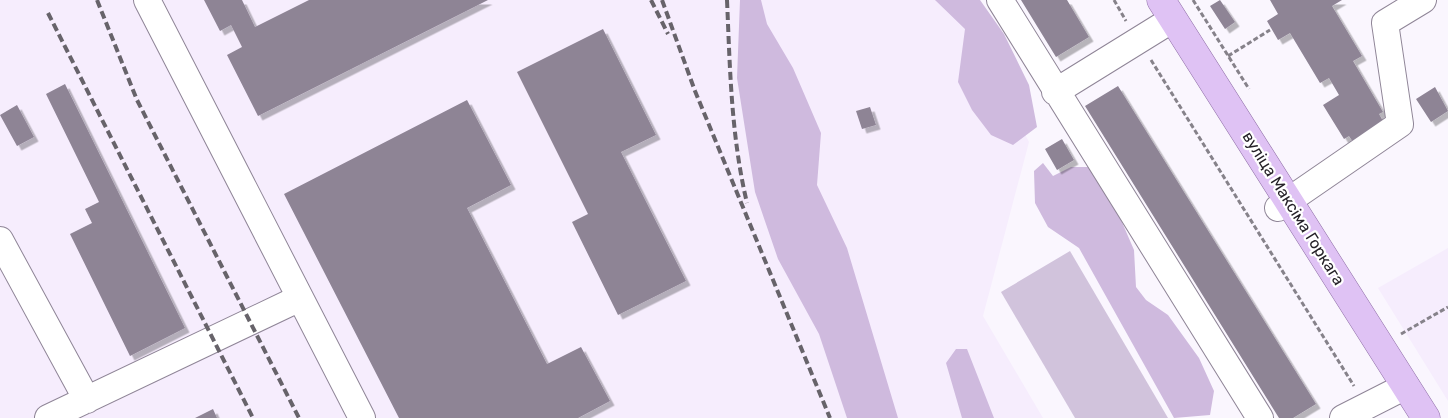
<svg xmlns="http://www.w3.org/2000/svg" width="1448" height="418" font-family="Rubik,sans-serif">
	<defs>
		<filter id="shadow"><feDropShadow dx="4.5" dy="4.5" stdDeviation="0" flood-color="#0004"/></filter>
	</defs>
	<rect width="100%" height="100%" fill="#faf6fe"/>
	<path fill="#f6edfd" d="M0,0H955L1029,142L983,316L1043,418H0Z
		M1448,248V401L1378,288Z"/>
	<path fill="#d1c3dc" d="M1070,251L1168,418H1075L1001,292Z"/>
	<path fill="#cfbade" d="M740,0H761L767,24L793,68L821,133L817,185L847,248L898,418H847L819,334L778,259L755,192L737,78Z
		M935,0H980L1004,34L1029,85L1037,127L1013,145L991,135L972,110L958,82L965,29Z
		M1043,163L1053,176L1071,167H1089L1109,192L1134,250L1136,287L1146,300L1168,315L1199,358L1214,391L1210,415L1174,418L1079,248L1048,227L1035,203L1034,171Z
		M956,349H967L994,418H962L946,363Z"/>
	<path fill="#8e8495" filter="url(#shadow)" d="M204,0H242L255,27L309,0H488L258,116L227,55L242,47L231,25L220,31Z
		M1021,0H1067L1089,37L1056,57Z
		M1220,0L1235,22L1225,29L1210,6Z
		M1270,0H1342L1332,6L1362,56L1353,61L1383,112L1379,114L1384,123L1353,142L1349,136L1344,139L1323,105L1339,95L1329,78L1320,83L1290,33L1278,40L1267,21L1278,14Z
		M603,29L656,135L621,152L686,281L618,315L572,222L588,214L517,72Z
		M65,84L185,328L130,356L70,234L92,223L85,209L99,202L46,94Z
		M1118,86L1316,404L1293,418H1279L1085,106Z
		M1435,87L1448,111L1431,122L1416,99Z
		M467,100L511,185L467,208L547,364L581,347L610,401L578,418H399L284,194Z
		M17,105L34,137L17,146L0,115Z
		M870,107L876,125L862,129L856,111Z
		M1062,139L1074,160L1057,170L1045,149Z
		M213,409L217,418H195Z"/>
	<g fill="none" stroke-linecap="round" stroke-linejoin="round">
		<g stroke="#8f8597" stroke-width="28">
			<path id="minor" d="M147,0L362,418
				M1000,0L1260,418
				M1055,92L1173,19
				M1278,208L1400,124L1385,23L1423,0
				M0,240L87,400
				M48,418L300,298
				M1343,418L1406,386"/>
		</g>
		<g stroke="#9070a7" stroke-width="29">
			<path id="major" d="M1161,0L1426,418"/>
		</g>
		<path stroke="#86828a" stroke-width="3" stroke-dasharray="5 2.5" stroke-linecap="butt" d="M1114,0L1126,21
			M1193,0L1249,89
			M1228,56L1270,30
			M1151,60L1354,386
			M1401,334L1448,307"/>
		<use href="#minor" stroke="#fff" stroke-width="26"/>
		<use href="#major" stroke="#dfc2f4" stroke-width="28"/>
		<path stroke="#67636a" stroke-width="4" stroke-dasharray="8 4" stroke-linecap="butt" d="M97,0L137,100L299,418
			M651,0L668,34
			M662,0L695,91L830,418
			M727,0C730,68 731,136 747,203
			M48,13L253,418"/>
	</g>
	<g text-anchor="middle" stroke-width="4.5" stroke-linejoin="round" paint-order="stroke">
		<g font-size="16" fill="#252128" stroke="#fff">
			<text transform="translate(1294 208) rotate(58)" y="6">вуліца Максіма Горкага</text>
		</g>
	</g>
</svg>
